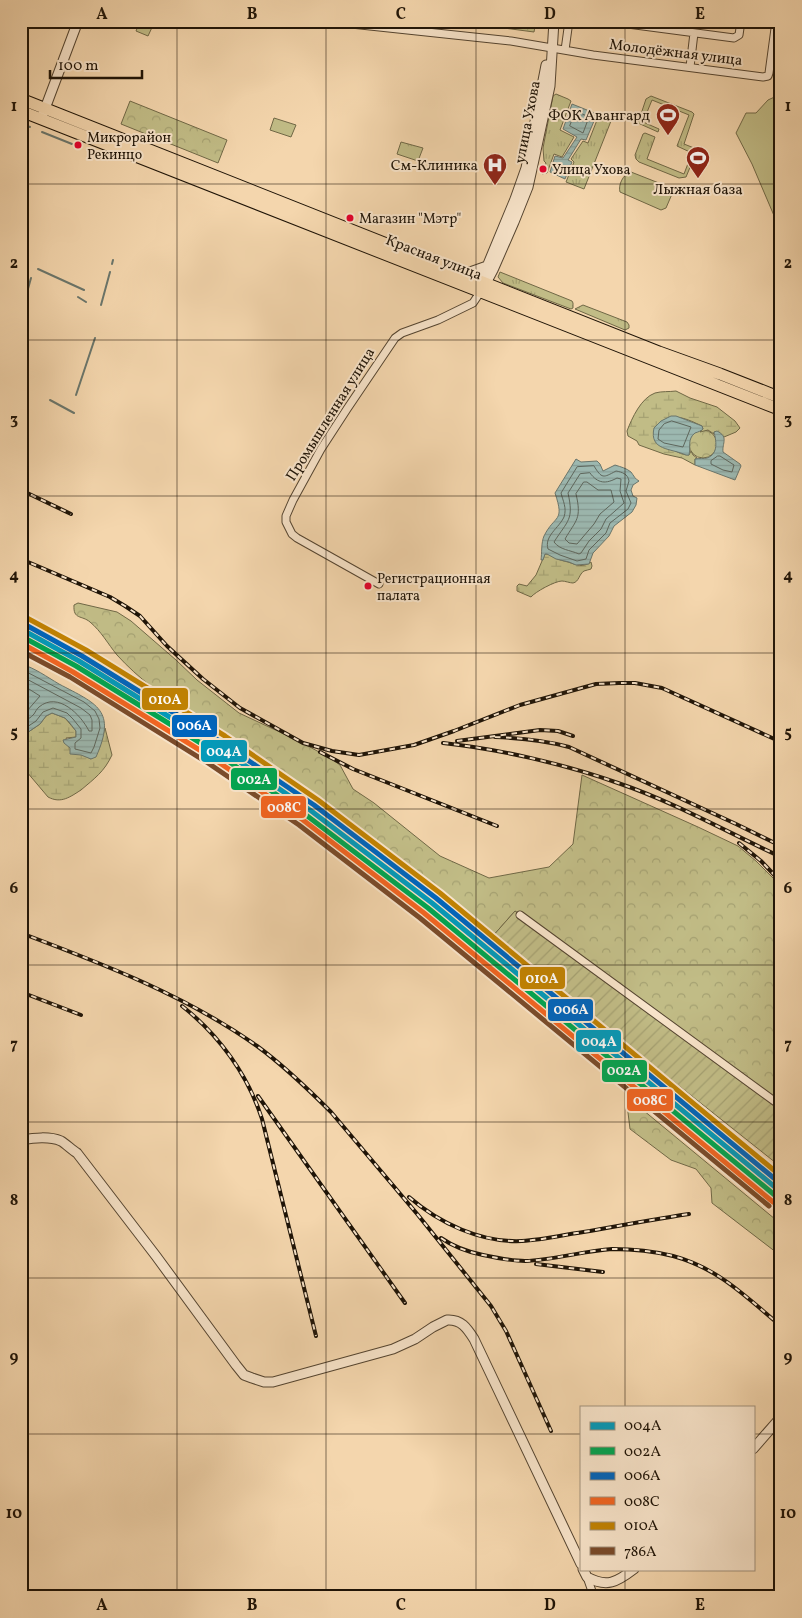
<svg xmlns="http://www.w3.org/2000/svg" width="802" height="1618" font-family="Vollkorn,serif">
	<defs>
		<pattern id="grass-tufts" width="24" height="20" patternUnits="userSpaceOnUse" patternTransform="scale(1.25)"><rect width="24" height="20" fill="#c1bc86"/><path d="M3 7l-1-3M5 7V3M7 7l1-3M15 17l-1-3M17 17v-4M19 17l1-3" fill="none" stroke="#a5a172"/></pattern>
		<pattern id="forest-crowns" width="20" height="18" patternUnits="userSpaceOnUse" patternTransform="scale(1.25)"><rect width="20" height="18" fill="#c1bc86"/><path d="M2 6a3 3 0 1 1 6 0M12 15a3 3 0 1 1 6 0" fill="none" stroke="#a5a172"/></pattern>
		<pattern id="wetland-marsh" width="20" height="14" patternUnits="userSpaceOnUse" patternTransform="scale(1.25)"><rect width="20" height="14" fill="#c1bc86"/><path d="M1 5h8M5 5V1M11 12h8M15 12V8" fill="none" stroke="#a5a172"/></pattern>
		<pattern id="garden-furrows" width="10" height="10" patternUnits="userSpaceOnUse" patternTransform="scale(1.25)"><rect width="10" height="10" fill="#c1bc86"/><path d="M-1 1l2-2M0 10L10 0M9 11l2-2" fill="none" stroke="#a5a172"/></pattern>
		<pattern id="water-rules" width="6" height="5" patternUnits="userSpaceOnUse" patternTransform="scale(1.25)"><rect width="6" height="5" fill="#9cb8b0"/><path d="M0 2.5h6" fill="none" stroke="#869d96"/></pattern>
	</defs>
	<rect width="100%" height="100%" fill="#f4d6ad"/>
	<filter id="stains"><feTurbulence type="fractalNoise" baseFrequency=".004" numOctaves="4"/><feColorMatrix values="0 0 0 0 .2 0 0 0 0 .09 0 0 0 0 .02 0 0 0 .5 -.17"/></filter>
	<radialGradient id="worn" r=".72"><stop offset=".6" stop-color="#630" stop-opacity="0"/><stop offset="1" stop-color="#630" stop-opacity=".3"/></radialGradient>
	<path fill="url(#grass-tufts)" stroke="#706846" d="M140,21H155L148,36L136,31Z
		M556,94L568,99L571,101L560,130L574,137L562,157L554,154L547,173L542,174L546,163L544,161L543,148L553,96Z
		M651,96L692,112L694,114L684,144L694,148L696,153L686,177L679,178L639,162L636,159L635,155L643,134L645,133L655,137L647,159L684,174L692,153L677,146L689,115L652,100L643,122L659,129L658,132L638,123L646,99Z
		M607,113L613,116L584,189L566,182L574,162L571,159L583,141L588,143L599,115Z
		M401,142L423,148L418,161L397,154Z
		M500,272L572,301L573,303V308L571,309L503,283L498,277Z
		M583,305L627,322L629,325V328L625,330L575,309Z"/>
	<path fill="url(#forest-crowns)" stroke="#706846" d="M482,21H536L534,32L481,25Z
		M130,101L227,140L218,163L121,124Z
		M689 444a14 14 0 1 1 28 0a14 14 0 1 1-28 0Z
		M78,603L117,612L131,621L176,660L197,680L239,713L299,741L330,758L340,765L353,789L374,803L440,856L489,878L549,867L573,844L582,775L698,827L738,846L756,861L781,886V1106L515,911L492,937L463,911L314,796L281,772L152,687C139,677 128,667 117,655C108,644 101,631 90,622C82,615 73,620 74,605Z
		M626,1096L781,1224V1256L712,1203L711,1188L696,1169L671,1160L630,1129Z"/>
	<path fill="url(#wetland-marsh)" stroke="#706846" d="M676,391L690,398L717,407L735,421L740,428L736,432L724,437L720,433L714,432V434L708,430L700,432L703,429L702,426C683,417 670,411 654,428C663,439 673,455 689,455L691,451L693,455L697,458L695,459V465L682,458L664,454L639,445L637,441L628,436L627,431C632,418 641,398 655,393C662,391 669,392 676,391Z
		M545,554C551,554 551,556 556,558C559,560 564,561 568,562C577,565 582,568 591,562L592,566L591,569C589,570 586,570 584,571C579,574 579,582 573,583C570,583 565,581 562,581C555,581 535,592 531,597L517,591V586L519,584L527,586L536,575Z
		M52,713L65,718L76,731V737L66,738L70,748L91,759L99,749L105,728L112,755C104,772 95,778 81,790C70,797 61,804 48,797L21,765V737L40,724L46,716Z
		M21,786C30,797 30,810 21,821Z"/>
	<path fill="url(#garden-furrows)" stroke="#706846" d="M515,911L781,1105V1167L492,937Z"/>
	<path fill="#c1bc86" stroke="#706846" d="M781,94V232L752,164L736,133L746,113H756L768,100Z
		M274,118L296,125L291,137L270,130Z
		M631,172L669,187L672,194L666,208L661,210L620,192C618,185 623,174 631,172Z"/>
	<path fill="url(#water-rules)" stroke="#6a766c" d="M572,104L597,114L586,140L581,139L568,160L572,162L565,179L550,172L555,156L563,158L577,137L563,129Z
		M671,416H676L702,426L703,429C701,431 698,432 695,433C687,439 691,447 689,455H686C671,448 649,451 654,428L661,421Z
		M717,431C729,437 722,443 723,452L740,464L741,466L735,480L695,465V459C699,458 704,459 707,458C719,454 716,440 714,432Z
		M576,459L581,462L597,461L600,464L603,471L615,465C621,467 626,468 631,472C634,476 635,479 639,481L633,485L631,490L633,496L637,498L636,505L632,512L614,526L609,536L593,553L589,564L576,565L569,562L556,559L547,554H545L543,560H541C542,553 541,543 544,536C555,514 565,523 555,493Z
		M21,664C35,668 47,677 59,684C97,704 117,710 96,757L91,759L81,755L70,754V748L64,743L63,740L76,737V731L69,722L65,718L52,713L46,716L40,724L21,737Z"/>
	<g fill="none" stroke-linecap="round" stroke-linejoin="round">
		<path stroke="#5e665c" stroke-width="1" d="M576,111L589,117L583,133L570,126Z
			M672,421L691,427L683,447L664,443L658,439L659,430L664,424Z
			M718,456H720L734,465L732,472L723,470L711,464V461Z
			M594,466C602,479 603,478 616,471C622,472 628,474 629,481L626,491L631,503L628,509L610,523L606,533L589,550L586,559L577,561L560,555L548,549C544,536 559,528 564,517C567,508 563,501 561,493L577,467Z
			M590,473C598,484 606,484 617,478L621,479L620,491L624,503L606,519L601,529L589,541L581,553L579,554C570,550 560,550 554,542C568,520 574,520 568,493L580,474Z
			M584,482H587L598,490H611L614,502L600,514L594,524L577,544L569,543L565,539C576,520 582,519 576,494Z
			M21,669L84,702L95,711L99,719L100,728L94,747L91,753L75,749V743L81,738V729L73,719L67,713L53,708L43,712L36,721L21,731
			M21,676L81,708L90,715L92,720V731H89C81,715 58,691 39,707C36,710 36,711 34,714C31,718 26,720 21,723
			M21,684L40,696L27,711L21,714"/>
		<path stroke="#6a766c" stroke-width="2" d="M21,124L30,127
			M42,132L72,144
			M112,264L113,260
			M38,269L84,290
			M78,297L86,302
			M101,305L110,272
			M21,314L31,278
			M76,395L95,338
			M50,400L74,413"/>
		<g stroke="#544430" stroke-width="9">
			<path id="minor" d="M323,21L511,41L593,55L763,77L768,76L769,73L776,21
				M605,21L734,38L739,35L741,21
				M565,50L569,21
				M772,54L781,55
				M690,67L694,33
				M379,584L297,538L292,534L286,522V516L293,500L321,449L347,409L395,338L402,333L438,320L473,303L481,291
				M520,915L781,1106
				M587,1577L594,1597"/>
		</g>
		<g stroke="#544430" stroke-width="11">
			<path id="tertiary" d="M43,114L78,21
				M461,272H470L487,266
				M481,286V281L515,199L526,168L546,65
				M484,287L493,270L514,222L528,187L532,169L550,86L554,21
				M21,1140C34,1138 49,1136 61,1141C66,1144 72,1150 77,1153L156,1256L236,1365L244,1375L252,1378L264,1382H273L393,1349L415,1339L433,1327L447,1320C461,1319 467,1328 474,1339L581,1564
				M753,1449L781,1417
				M583,1569L587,1577C607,1588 617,1582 634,1569"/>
		</g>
		<g stroke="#1f1407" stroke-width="13">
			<path id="trunk" d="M21,99L659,352L720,374L781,398
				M21,111L781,410"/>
		</g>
		<use href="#minor" stroke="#f8e4ca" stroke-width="7"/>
		<use href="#tertiary" stroke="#f8e4ca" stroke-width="9"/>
		<use href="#trunk" stroke="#f4d6ad" stroke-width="11"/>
		<g stroke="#1f1407" stroke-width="4">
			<path id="rail" d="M21,490L71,514
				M21,559L110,597L125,606L140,616L167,646L203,679L240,708L303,743L332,751L359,755L414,745L454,731L520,705L596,684L619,683H635L662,688L781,742
				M495,737C520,738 544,740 569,747L736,824L781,846
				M457,741L540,730L558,731L573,736
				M443,743C499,749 564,764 618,783C674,802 727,832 781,857
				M320,752L353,769L497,826
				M739,843L761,861L781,882
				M21,933C103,964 185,995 257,1046C283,1065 308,1089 331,1112L418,1215L491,1306L506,1331L551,1431
				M21,992L81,1015
				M182,1006C219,1035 248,1075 262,1119L316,1336
				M258,1096L405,1303
				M409,1197C439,1223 481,1243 522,1241C544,1240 567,1234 590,1231C623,1225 656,1219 689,1214
				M441,1238C454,1247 468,1252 483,1255C497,1258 511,1261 525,1261C554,1260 583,1251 612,1249C632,1249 653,1251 673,1256C718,1268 746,1297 781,1326
				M536,1264L603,1272"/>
		</g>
		<use href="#rail" stroke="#f8e4ca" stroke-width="2" stroke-dasharray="5.5" stroke-linecap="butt"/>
		<g stroke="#f8e4ca" stroke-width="9">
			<path id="rail-1" d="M21,629L79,661L218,747L310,810L432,903L781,1192"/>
		</g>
		<g stroke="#f8e4ca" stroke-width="9">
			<path id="rail-2" d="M21,636L76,666L215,752L306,815L428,908L777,1197"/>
		</g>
		<g stroke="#f8e4ca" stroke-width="9">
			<path id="rail-3" d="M24,624L82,656L221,742L314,805L436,898L781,1184"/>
		</g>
		<g stroke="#f8e4ca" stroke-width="9">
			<path id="rail-4" d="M21,643L73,672L211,757L303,820L424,913L773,1202"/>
		</g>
		<g stroke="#f8e4ca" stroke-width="9">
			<path id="rail-5" d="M27,618L86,650L225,736L318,800L440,893L781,1176"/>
		</g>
		<g stroke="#f8e4ca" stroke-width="9">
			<path id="rail-6" d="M21,651L70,677L208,763L299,825L420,918L769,1206"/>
		</g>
		<use href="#rail-1" stroke="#039aba" stroke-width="5"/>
		<use href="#rail-2" stroke="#00a651" stroke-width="5"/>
		<use href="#rail-3" stroke="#0065bd" stroke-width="5"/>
		<use href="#rail-4" stroke="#f26522" stroke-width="5"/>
		<use href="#rail-5" stroke="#c18202" stroke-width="5"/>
		<use href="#rail-6" stroke="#7a4b2a" stroke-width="5"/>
	</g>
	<path fill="none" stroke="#1f1407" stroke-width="1" stroke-opacity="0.55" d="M177,21V1597M326,21V1597M476,21V1597M625,21V1407M21,184H781M21,340H781M21,496H781M21,653H781M21,809H781M21,965H781M21,1122H781M21,1278H781M21,1434H581M753,1434H781M625,1569V1597"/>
	<defs>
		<g id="stadium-pin" transform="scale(1.25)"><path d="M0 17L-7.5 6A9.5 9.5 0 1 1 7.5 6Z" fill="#8f2418" stroke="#f8e4ca"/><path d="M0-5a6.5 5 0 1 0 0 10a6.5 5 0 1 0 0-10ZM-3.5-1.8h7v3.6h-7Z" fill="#fff"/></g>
		<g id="hospital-pin" transform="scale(1.25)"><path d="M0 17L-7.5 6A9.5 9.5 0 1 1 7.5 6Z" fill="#8f2418" stroke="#f8e4ca"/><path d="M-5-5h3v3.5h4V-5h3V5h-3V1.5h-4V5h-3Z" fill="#fff"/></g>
	</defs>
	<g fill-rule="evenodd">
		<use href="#stadium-pin" x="668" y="115"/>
		<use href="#stadium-pin" x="698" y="158"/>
		<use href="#hospital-pin" x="495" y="165"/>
	</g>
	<g fill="#e4002b" stroke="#f8e4ca" stroke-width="2">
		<circle cx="78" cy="145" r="4.5"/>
		<circle cx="543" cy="169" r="4.5"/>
		<circle cx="350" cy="218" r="4.5"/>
		<circle cx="368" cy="586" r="4.5"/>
	</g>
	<g text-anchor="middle" stroke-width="4" stroke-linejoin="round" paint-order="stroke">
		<g font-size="14" fill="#1f1407" stroke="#f8e4ca" text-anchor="start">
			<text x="87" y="142">Микрорайон<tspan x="87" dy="17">Рекинцо</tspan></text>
			<text x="552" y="174">Улица Ухова</text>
			<text x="359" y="223">Магазин "Мэтр"</text>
			<text x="377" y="583">Регистрационная<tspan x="377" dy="17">палата</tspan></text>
		</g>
		<g font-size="15" fill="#1f1407" stroke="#f8e4ca">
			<text transform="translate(676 52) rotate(7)" y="5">Молодёжная улица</text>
			<text transform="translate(527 122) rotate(-79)" y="5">улица Ухова</text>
			<text transform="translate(434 257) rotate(21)" y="5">Красная улица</text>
			<text transform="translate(330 414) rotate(-58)" y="5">Промышленная улица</text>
		</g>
		<g font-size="15" fill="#1f1407" stroke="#f8e4ca" text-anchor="end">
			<text x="650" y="120">ФОК Авангард</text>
			<text x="478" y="170">См-Клиника</text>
			<text x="698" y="194" text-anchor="middle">Лыжная база</text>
		</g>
	</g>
	<g stroke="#f8e4ca" stroke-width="2">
		<rect x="141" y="687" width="48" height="24" rx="5" fill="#c18202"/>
		<rect x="171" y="714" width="47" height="24" rx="5" fill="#0065bd"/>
		<rect x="200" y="739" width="48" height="24" rx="5" fill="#039aba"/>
		<rect x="230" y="767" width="48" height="24" rx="5" fill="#00a651"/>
		<rect x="260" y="795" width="47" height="24" rx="5" fill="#f26522"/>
		<rect x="519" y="966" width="47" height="24" rx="5" fill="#c18202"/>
		<rect x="547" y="998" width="47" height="24" rx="5" fill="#0065bd"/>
		<rect x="575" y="1029" width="47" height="24" rx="5" fill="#039aba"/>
		<rect x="601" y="1059" width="47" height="24" rx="5" fill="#00a651"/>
		<rect x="626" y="1088" width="48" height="24" rx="5" fill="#f26522"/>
	</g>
	<g font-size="14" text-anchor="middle" font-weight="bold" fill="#fff">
		<text x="165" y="704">010А</text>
		<text x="194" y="730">006А</text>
		<text x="224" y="756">004А</text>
		<text x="254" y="784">002А</text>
		<text x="284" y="812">008С</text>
		<text x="542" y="983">010А</text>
		<text x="571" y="1014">006А</text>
		<text x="599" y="1046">004А</text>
		<text x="624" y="1075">002А</text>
		<text x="650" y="1105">008С</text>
	</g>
	<rect width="802" height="1618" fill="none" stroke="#f4d6ad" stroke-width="55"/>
	<rect x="580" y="1406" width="175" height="165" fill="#f8e4ca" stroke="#a1917c"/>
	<rect x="590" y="1422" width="25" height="8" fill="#039aba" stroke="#a1917c"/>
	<text x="624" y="1430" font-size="15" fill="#1f1407">004А</text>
	<rect x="590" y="1447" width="25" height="8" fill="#00a651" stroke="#a1917c"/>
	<text x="624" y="1456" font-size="15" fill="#1f1407">002А</text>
	<rect x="590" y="1472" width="25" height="8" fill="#0065bd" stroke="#a1917c"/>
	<text x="624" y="1480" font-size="15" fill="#1f1407">006А</text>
	<rect x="590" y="1497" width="25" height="8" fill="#f26522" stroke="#a1917c"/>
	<text x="624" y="1506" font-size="15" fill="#1f1407">008С</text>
	<rect x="590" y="1522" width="25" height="8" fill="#c18202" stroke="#a1917c"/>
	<text x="624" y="1530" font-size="15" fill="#1f1407">010А</text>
	<rect x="590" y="1547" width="25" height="8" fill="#7a4b2a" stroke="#a1917c"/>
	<text x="624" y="1556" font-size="15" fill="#1f1407">786А</text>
	<path d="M50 70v8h92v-8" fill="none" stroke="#1f1407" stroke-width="2.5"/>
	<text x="58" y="70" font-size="15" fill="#1f1407" stroke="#f8e4ca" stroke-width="4" paint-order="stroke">100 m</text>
	<rect x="28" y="28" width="746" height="1562" fill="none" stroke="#1f1407" stroke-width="2"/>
	<g font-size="16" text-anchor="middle" font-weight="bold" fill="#1f1407">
		<text x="102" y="19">A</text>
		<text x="252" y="19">B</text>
		<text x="401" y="19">C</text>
		<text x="550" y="19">D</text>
		<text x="700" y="19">E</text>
		<text x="14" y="111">1</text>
		<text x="788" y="111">1</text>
		<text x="14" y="268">2</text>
		<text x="788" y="268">2</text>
		<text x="14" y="424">3</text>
		<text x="788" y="424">3</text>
		<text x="14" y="580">4</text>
		<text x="788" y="580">4</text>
		<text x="14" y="737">5</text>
		<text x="788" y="737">5</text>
		<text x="14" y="893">6</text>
		<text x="788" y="893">6</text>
		<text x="14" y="1049">7</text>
		<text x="788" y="1049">7</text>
		<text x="14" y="1205">8</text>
		<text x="788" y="1205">8</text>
		<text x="14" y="1362">9</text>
		<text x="788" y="1362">9</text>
		<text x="14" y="1518">10</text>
		<text x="788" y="1518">10</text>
		<text x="102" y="1610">A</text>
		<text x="252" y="1610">B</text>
		<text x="401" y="1610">C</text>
		<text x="550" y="1610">D</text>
		<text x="700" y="1610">E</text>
	</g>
	<rect width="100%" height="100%" filter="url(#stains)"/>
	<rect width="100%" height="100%" fill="url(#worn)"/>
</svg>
